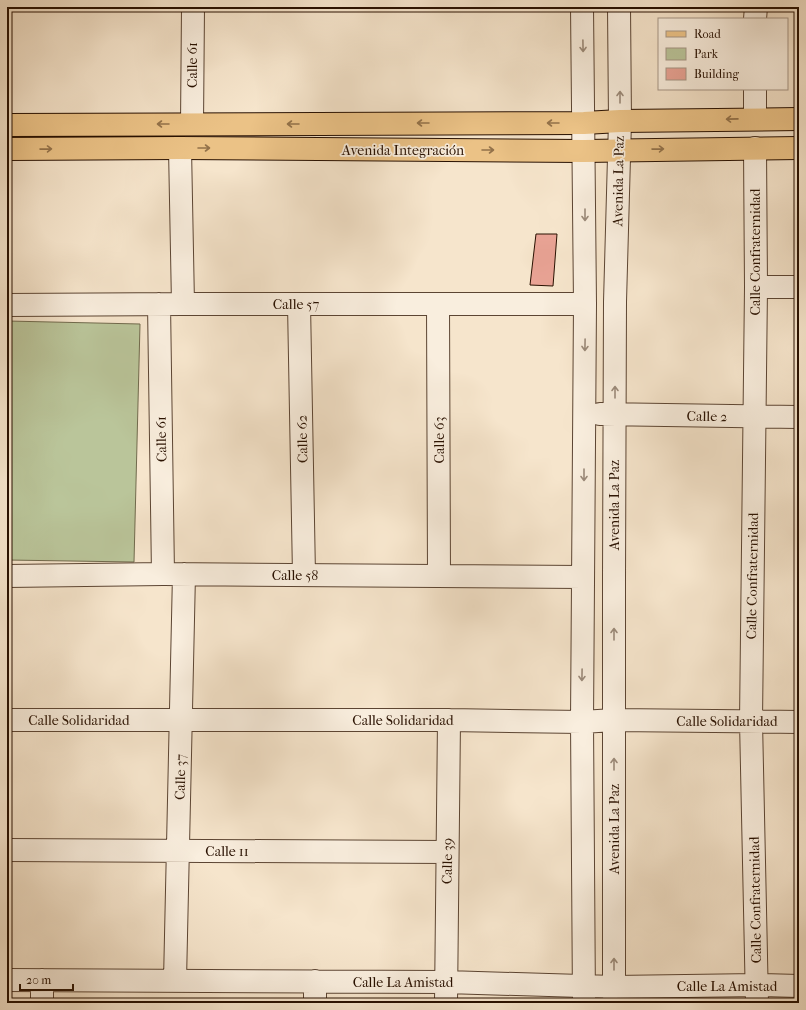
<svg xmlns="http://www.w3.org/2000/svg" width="806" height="1010" font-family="'IM FELL French Canon',serif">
	<rect width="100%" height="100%" fill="#f6e5cc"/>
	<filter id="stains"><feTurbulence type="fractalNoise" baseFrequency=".005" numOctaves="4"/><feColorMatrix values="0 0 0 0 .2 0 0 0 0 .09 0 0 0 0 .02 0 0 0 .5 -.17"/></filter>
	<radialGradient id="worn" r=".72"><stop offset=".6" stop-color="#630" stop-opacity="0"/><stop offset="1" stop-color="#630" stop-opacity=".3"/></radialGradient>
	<path fill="#bac59a" stroke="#716a4d" d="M7,321L140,324L134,562L7,560Z"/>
	<path fill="#e9a395" stroke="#281000" d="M536,234H557L553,286L530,285Z"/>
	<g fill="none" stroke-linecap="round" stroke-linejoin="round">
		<g stroke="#5c4533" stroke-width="24">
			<path id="minor" d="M582,7L585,304L582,722L584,1003
				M755,19L756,7
				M755,119V89
				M192,124L193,7
				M180,148L183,304
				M755,148L756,287L751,721L757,1003
				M756,287H799
				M159,304L163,574
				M299,304L304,575
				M438,304L439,575
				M7,305L183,304H585
				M600,414L799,417
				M7,576L163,574L583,577
				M7,720H449L582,722L614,720L799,722
				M7,850L447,852
				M7,980L446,982L614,987L757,985L799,986
				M42,980V1003
				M175,981L184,574
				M315,981V1003
				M446,1003L449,720
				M614,1003V577L615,302L620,121L619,7"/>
		</g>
		<g stroke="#281000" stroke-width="24">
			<path id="major" d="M7,125L584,123L620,121L799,119
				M7,149L180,148L584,151L799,148"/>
		</g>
		<use href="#minor" stroke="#f9eede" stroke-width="22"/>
		<use href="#major" stroke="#ebc286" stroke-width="22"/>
	</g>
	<defs><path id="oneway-shaft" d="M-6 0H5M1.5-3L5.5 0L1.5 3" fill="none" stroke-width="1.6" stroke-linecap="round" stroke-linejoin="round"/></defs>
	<g stroke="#9b8a7a">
		<use href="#oneway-shaft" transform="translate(583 46) rotate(89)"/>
		<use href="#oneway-shaft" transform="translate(620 97) rotate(-90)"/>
		<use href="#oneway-shaft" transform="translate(585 215) rotate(90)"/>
		<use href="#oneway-shaft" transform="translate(585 345) rotate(91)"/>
		<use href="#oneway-shaft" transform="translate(615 392) rotate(-90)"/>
		<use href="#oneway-shaft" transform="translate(584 475) rotate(90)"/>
		<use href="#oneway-shaft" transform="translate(614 634) rotate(-90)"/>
		<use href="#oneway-shaft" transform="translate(582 675) rotate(91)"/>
		<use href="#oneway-shaft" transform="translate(614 764) rotate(-90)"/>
		<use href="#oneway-shaft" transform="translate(614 964) rotate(-90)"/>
	</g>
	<g stroke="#93724a">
		<use href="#oneway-shaft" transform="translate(732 119) rotate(179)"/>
		<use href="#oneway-shaft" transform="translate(423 123) rotate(180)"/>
		<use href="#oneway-shaft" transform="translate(553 123) rotate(180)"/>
		<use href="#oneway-shaft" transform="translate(163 124) rotate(180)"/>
		<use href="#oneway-shaft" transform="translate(293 124) rotate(180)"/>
		<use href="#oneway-shaft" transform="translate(204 148)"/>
		<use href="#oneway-shaft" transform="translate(46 149) rotate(-1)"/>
		<use href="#oneway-shaft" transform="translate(658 149) rotate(-1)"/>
		<use href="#oneway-shaft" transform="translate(488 150)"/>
	</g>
	<g text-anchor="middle" stroke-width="3.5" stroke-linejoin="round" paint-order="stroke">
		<g font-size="14" fill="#281000" stroke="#f9eede">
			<text transform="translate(192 65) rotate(-90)" y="5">Calle 61</text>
			<text x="403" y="155">Avenida Integración</text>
			<text transform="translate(618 181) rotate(-89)" y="5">Avenida La Paz</text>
			<text transform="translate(755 252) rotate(-90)" y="5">Calle Confraternidad</text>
			<text x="296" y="309">Calle 57</text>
			<text transform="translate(707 416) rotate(1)" y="5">Calle 2</text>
			<text transform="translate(161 439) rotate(-91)" y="5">Calle 61</text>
			<text transform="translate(302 439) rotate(-91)" y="5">Calle 62</text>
			<text transform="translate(439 440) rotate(-90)" y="5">Calle 63</text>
			<text transform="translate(614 505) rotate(-90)" y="5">Avenida La Paz</text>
			<text x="295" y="580">Calle 58</text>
			<text transform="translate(752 576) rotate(-89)" y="5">Calle Confraternidad</text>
			<text x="79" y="725">Calle Solidaridad</text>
			<text x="403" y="725">Calle Solidaridad</text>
			<text x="727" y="726">Calle Solidaridad</text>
			<text transform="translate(180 777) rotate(-89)" y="5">Calle 37</text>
			<text transform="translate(614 829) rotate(-90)" y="5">Avenida La Paz</text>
			<text x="227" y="856">Calle 11</text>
			<text transform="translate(447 861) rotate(-89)" y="5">Calle 39</text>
			<text transform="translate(755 900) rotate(-91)" y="5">Calle Confraternidad</text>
			<text x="403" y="987">Calle La Amistad</text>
			<text x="727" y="991">Calle La Amistad</text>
		</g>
	</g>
	<rect width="806" height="1010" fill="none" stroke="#f6e5cc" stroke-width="24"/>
	<rect x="8" y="8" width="790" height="994" fill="none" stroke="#281000" stroke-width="2"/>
	<rect x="12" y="12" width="782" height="986" fill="none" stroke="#281000"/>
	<rect x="658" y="18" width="130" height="72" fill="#f9eede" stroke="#a59585"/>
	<rect x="666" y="31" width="20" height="6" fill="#ebc286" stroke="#a59585"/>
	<text x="694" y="38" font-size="12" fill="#281000">Road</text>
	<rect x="666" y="48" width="20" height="12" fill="#bac59a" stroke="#a59585"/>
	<text x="694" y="58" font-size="12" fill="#281000">Park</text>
	<rect x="666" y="68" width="20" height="12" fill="#e9a395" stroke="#a59585"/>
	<text x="694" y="78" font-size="12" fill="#281000">Building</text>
	<path d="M20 984v6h53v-6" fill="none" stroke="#281000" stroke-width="2"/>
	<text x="26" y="984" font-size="12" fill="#281000" stroke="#f9eede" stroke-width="3" paint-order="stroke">20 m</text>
	<rect width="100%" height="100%" filter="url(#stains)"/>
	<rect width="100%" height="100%" fill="url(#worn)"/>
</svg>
